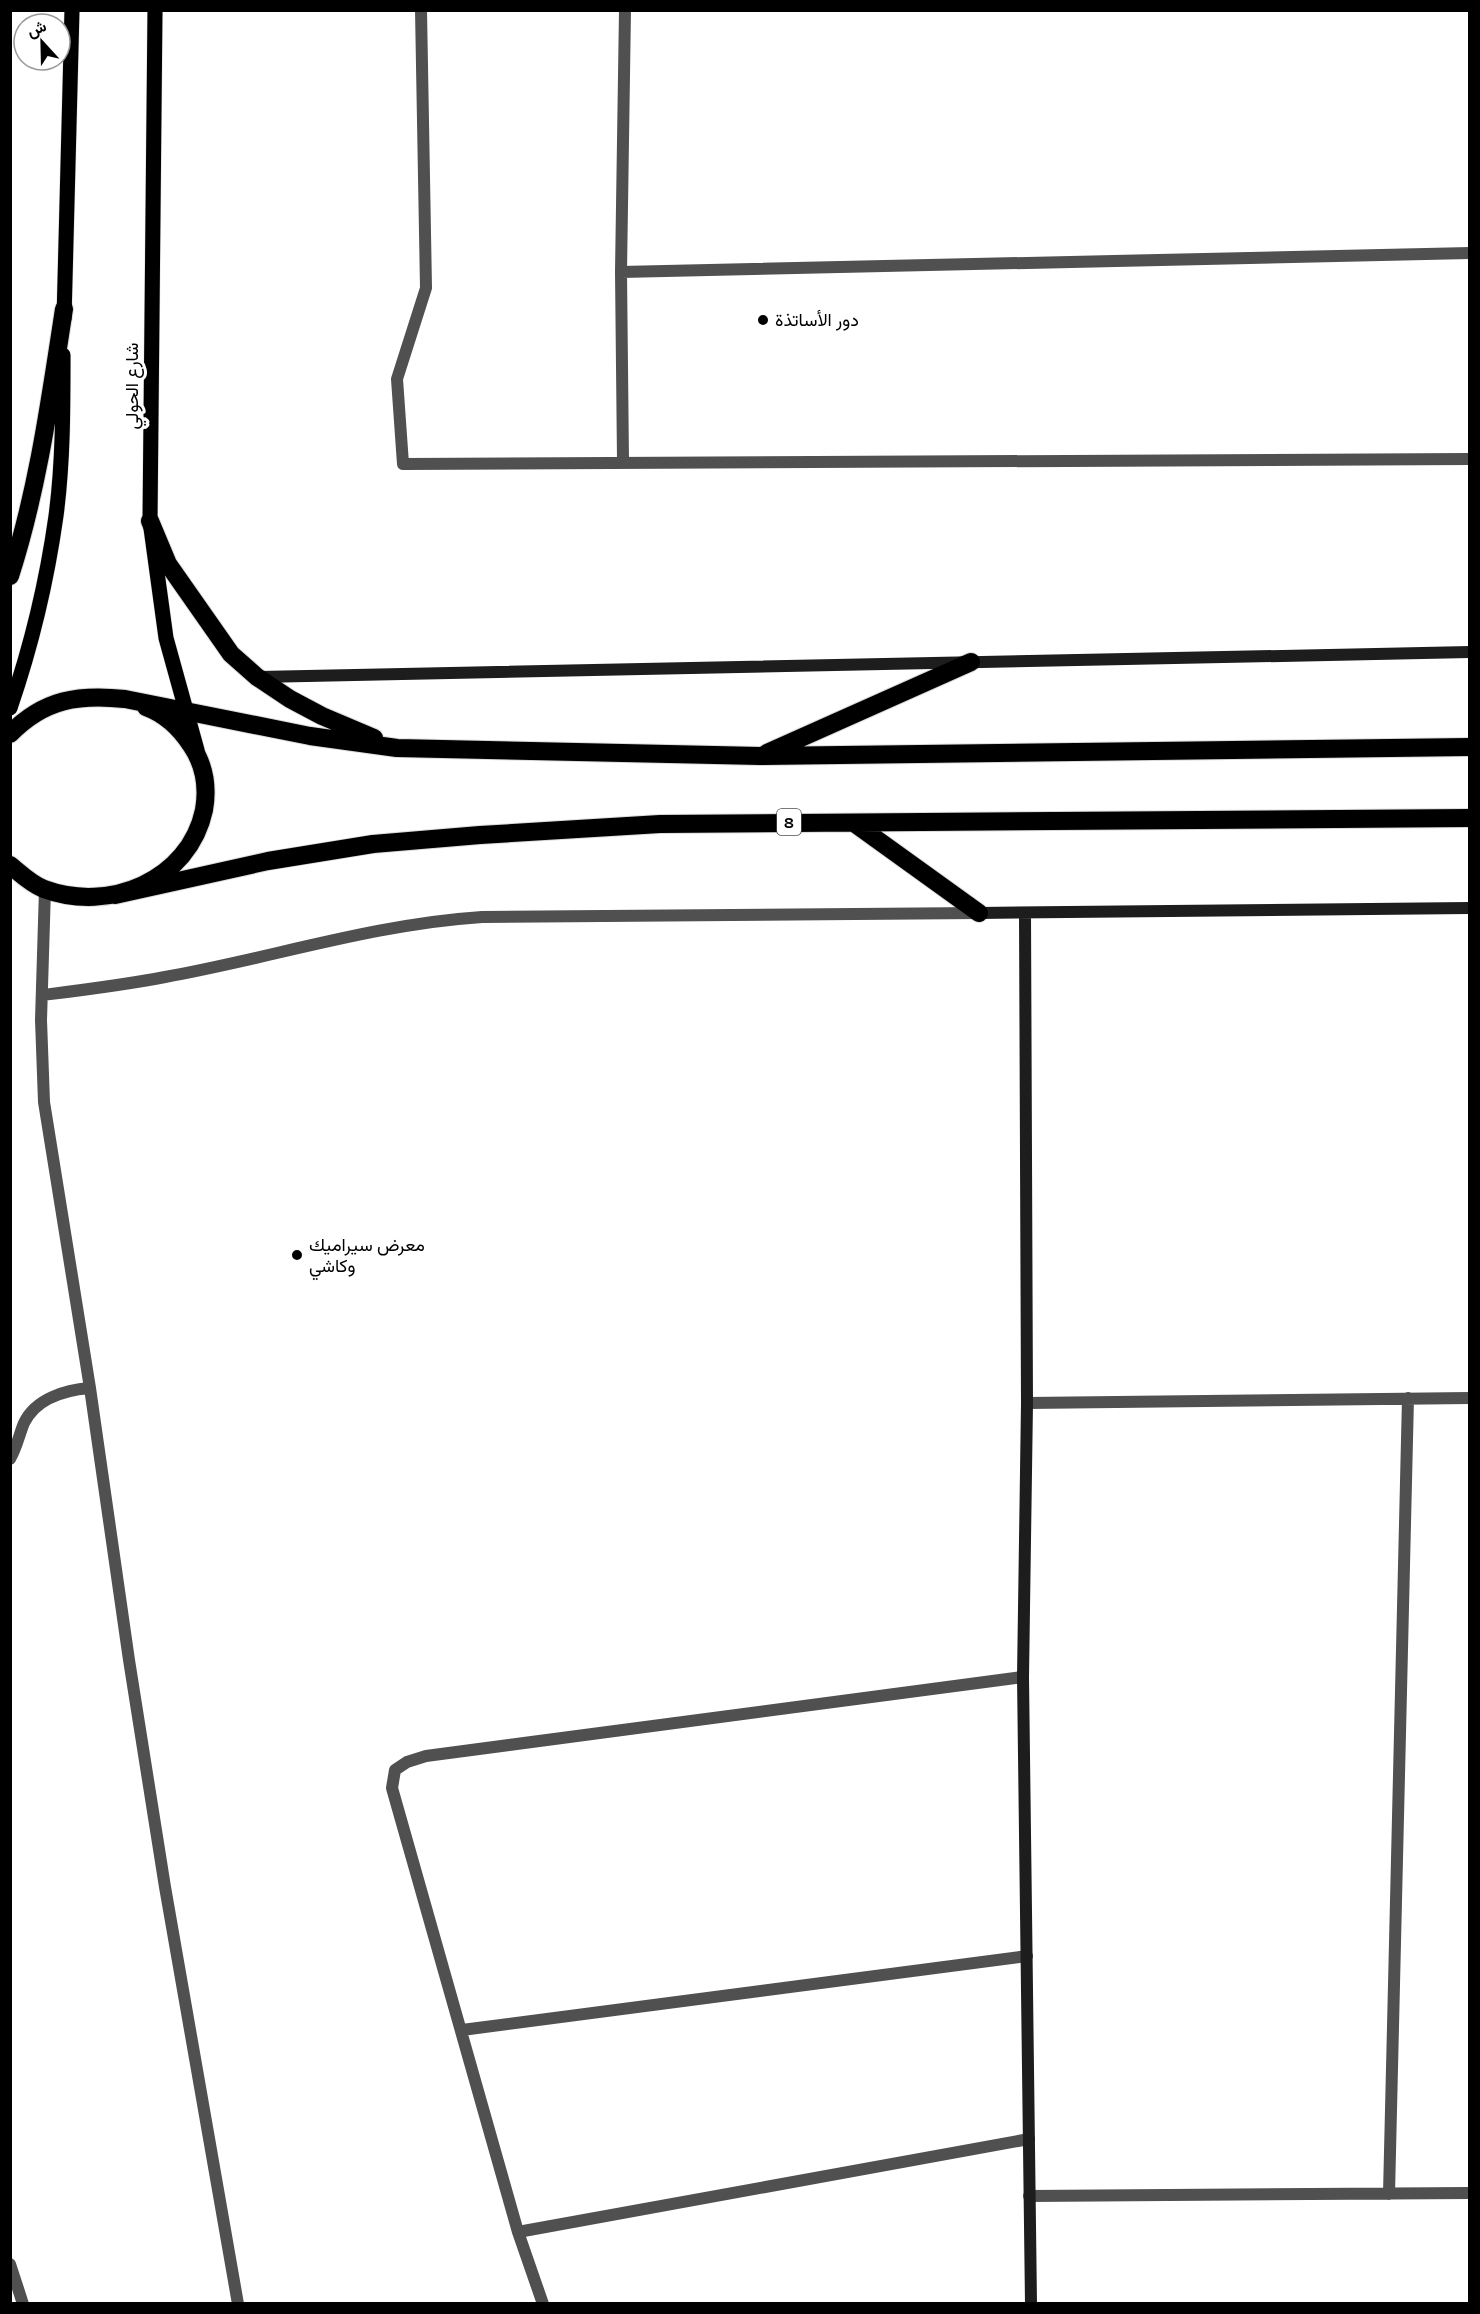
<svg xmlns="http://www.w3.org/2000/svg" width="1480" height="2314" font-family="Karla,Vazirmatn,sans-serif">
	<rect width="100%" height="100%" fill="#fff"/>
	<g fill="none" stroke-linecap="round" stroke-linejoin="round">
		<g stroke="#dbdbdb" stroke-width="16">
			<path id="primary" d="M155,10L150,521L166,638L197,750
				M64,319L72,10
				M10,708C31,647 47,580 56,516C63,463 63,409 63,355"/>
		</g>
		<g stroke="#dbdbdb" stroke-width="20">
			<path id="highway" d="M150,521L168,564L231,654L257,677L290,699L322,716L374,738
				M10,576C38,489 50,400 64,309
				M10,734C44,699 79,694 125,699L310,736L397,748L760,756L1470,747
				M767,753L971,662
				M854,823L979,913
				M10,865C21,874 31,884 44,889C109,913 189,881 204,810C208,787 204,764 191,745C180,728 165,714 146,707
				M115,895L268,861L373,844L480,835L660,824L1470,818"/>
		</g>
		<path stroke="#505050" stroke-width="12" d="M421,10L426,288L397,379L403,464L1470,459
			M621,272L1470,253
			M623,461L621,272L625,10
			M45,889L41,1020L44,1102L90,1388L129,1660L165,1887L238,2304
			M43,995C83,990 124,985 165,977C271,958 374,924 482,917L979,913
			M1027,1403L1470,1398
			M10,1459C17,1447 19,1435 24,1423C36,1398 66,1390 90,1388
			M462,2030L1027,1956
			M1389,2194L1408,1398
			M1029,2196L1470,2193
			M518,2232L1029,2139
			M10,2264L23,2304
			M543,2304L518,2232L392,1788L395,1770L407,1762L426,1756L1023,1677"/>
		<path stroke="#1d1d1d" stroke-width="12" d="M259,677L1470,652
			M979,913L1470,908
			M1025,913L1027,1403L1023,1677L1031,2304"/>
		<use href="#primary" stroke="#000" stroke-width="15"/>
		<use href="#highway" stroke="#000" stroke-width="18"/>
	</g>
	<g fill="#000" stroke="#fff" stroke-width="2">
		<circle cx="763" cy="320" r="6"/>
		<circle cx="297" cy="1255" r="6"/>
	</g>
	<g text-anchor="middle" stroke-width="6" stroke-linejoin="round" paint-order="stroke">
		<rect fill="#fff" stroke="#4c4c4c" stroke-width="1.5" x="777" y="809" width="24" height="26" rx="4.5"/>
		<g font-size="16" font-weight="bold" fill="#000">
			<text x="789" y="828">8</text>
		</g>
		<g font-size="18" fill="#000" stroke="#fff" text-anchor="start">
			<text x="775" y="326">دور الأساتذة</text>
			<text x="309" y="1251">معرض سيراميك<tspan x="309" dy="21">وكاشي</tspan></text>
		</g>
		<g font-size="18" fill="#000" stroke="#fff">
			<text transform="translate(132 386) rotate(-90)" y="6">شارع الحولي</text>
		</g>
	</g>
	<rect width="1480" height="2314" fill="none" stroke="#000000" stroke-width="24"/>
	<g transform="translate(42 42) rotate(338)"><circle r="28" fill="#ffffff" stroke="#999999" stroke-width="1.5"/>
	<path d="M0-4.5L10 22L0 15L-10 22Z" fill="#000000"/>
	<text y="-9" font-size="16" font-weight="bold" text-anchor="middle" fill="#000000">ش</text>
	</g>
</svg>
